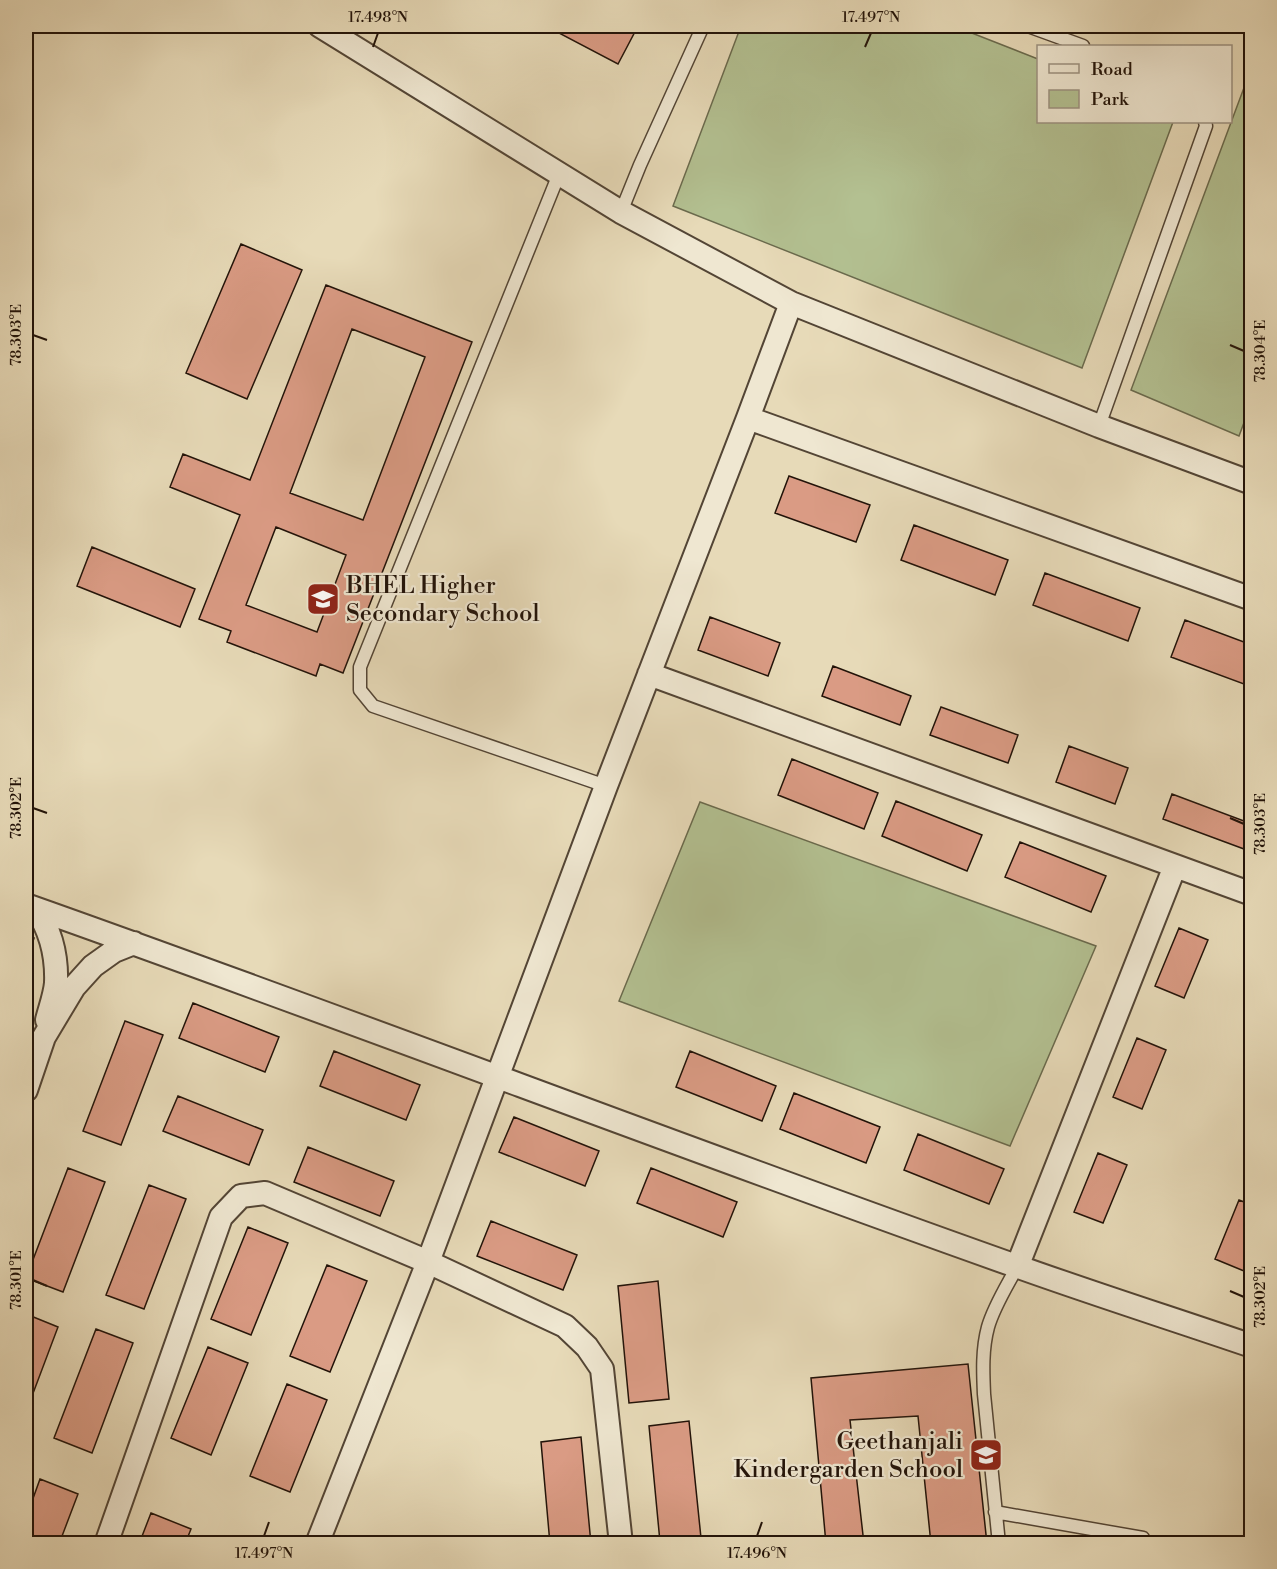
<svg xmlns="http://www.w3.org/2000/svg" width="1277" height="1569" font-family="'Libre Bodoni',serif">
	<rect width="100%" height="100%" fill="#e7dab8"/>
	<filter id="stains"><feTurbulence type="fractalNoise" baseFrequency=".00333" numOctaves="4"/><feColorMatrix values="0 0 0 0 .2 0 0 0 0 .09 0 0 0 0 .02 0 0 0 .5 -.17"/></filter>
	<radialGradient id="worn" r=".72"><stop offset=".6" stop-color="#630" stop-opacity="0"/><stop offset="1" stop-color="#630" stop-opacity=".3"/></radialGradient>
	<path fill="#b3c091" stroke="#6a6a4d" stroke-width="1.5" d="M741,26H954L1038,59V122H1173L1082,368L673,206Z
		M1251,69L1252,401L1239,436L1131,390Z
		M700,802L1096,946L1010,1146L619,1001Z"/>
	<path fill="#da9b84" stroke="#221309" stroke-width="1.5" fill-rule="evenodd" d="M560,26H638L618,64L557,32Z
		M241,244L302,270L247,399L186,373Z
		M326,285L472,342L343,673L320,664L316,676L227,642L231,631L199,619L240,515L170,487L183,454L250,480ZM352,329L425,357L363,520L290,493ZM276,527L346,555L317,632L246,605Z
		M789,476L870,505L856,542L775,513Z
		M914,525L1008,560L995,595L901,560Z
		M92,547L195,589L180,627L77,586Z
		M1045,573L1140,608L1128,641L1033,605Z
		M710,617L780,643L768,676L698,650Z
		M1185,620L1252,645V687L1171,657Z
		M833,666L911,696L900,725L822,696Z
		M941,707L1018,735L1008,763L930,735Z
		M1069,746L1128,768L1115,804L1056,782Z
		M792,759L878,793L864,829L778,795Z
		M1172,794L1252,824V829L1244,849L1163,819Z
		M896,801L982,835L967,871L882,836Z
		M1020,842L1106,876L1091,912L1005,877Z
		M1179,928L1208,940L1184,998L1155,986Z
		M26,935L34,938L26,964Z
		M193,1003L279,1037L265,1072L179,1038Z
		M125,1021L163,1035L121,1145L83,1131Z
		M1137,1038L1166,1050L1142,1109L1113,1097Z
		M334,1051L420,1085L406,1120L320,1086Z
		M690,1051L776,1086L762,1121L676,1087Z
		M794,1093L880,1127L866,1163L780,1129Z
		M178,1096L263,1130L249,1165L163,1131Z
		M514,1117L599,1151L585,1186L499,1152Z
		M918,1134L1004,1169L989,1204L904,1170Z
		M308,1147L394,1181L380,1216L294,1182Z
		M1098,1153L1127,1165L1103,1223L1074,1212Z
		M68,1168L105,1182L63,1292L26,1278Z
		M651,1168L737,1202L723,1237L637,1203Z
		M149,1185L186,1199L144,1309L106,1295Z
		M1239,1200L1252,1205V1253L1244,1271L1215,1259Z
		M491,1221L577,1255L563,1290L477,1256Z
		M248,1227L288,1243L251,1335L211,1319Z
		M327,1265L367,1281L330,1372L290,1356Z
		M658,1281L669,1399L629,1403L618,1286Z
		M26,1314L58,1327L26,1412Z
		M96,1329L133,1343L92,1453L54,1438Z
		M208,1347L248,1363L211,1455L171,1438Z
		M968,1364L987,1544H931L918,1416L850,1420L864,1544H826L811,1378Z
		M287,1384L327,1400L290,1492L250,1476Z
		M689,1421L701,1538L660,1542L649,1426Z
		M581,1437L591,1544H550L541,1442Z
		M40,1479L78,1494L59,1544H26V1518Z
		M151,1513L191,1529L185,1544H139Z"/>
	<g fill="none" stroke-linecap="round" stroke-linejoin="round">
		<g stroke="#534535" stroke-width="15">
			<path id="lane" d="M1028,26L1083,46
				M559,174L360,667V690L373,706L606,786
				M621,212L640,165L703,26
				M1099,426L1206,126L1205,122
				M995,1512L1143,1538
				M999,1544L984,1394C983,1372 982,1349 988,1327C994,1306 1007,1286 1017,1267"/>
		</g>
		<g stroke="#534535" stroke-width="26">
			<path id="street" d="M320,26L621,212L791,303L1099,426L1252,483
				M748,418L1252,599
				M649,674L1252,894
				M26,905C357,1022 685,1149 1016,1266C1094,1294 1173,1319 1252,1346
				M36,909C51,931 57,956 56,983C55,995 50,1008 47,1020
				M26,1090L44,1037L74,987L93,966L114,951L134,943
				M1017,1267L1175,866
				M106,1544L221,1217L241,1196L265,1193L428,1262L565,1326L587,1347L602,1369L621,1544
				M317,1544L428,1262L606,786L748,418L791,303"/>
		</g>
		<use href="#lane" stroke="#efe7d1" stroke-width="12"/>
		<use href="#street" stroke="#efe7d1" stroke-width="22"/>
	</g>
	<path fill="none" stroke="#221309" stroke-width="2" d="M373,47L378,33M865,47L871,33M33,335L47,340M1230,345L1244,351M33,808L47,813M1230,818L1244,824M33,1280L47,1286M1230,1291L1244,1297M264,1536L269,1522M757,1536L762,1522"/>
	<defs>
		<g id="school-square" transform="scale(1.725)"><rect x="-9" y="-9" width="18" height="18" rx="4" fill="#8f2418" stroke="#efe7d1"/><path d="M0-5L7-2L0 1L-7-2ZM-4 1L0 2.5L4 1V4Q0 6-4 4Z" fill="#fff"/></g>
	</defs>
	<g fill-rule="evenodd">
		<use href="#school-square" x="323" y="599"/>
		<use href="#school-square" x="986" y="1455"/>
	</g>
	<g text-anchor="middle" stroke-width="4.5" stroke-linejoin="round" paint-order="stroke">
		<g font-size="24" fill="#221309" stroke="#efe7d1" text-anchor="start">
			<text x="346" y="593">BHEL Higher<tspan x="346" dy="28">Secondary School</tspan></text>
			<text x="963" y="1449" text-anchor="end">Geethanjali<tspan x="963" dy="28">Kindergarden School</tspan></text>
		</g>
	</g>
	<rect width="1277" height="1569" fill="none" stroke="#e7dab8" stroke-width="66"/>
	<rect x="1037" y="45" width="195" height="78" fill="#efe7d1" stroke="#9d9281" stroke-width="1.5"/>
	<rect x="1049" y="64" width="30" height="9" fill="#efe7d1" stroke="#9d9281" stroke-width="1.5"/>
	<text x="1091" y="75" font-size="18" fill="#221309">Road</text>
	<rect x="1049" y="90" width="30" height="18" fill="#b3c091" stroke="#9d9281" stroke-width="1.5"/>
	<text x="1091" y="105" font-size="18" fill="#221309">Park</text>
	<rect x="33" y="33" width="1211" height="1503" fill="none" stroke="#221309" stroke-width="2"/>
	<g font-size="15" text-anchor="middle" fill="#221309">
		<text x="378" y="22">17.498°N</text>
		<text x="871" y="22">17.497°N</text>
		<text transform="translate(16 335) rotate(-90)" y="5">78.303°E</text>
		<text transform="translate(1260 351) rotate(-90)" y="5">78.304°E</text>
		<text transform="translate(16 808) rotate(-90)" y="5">78.302°E</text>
		<text transform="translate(1260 824) rotate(-90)" y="5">78.303°E</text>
		<text transform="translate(16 1280) rotate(-90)" y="5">78.301°E</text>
		<text transform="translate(1260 1297) rotate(-90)" y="5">78.302°E</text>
		<text x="264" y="1558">17.497°N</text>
		<text x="757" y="1558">17.496°N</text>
	</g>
	<rect width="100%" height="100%" filter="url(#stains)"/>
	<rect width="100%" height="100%" fill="url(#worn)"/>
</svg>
